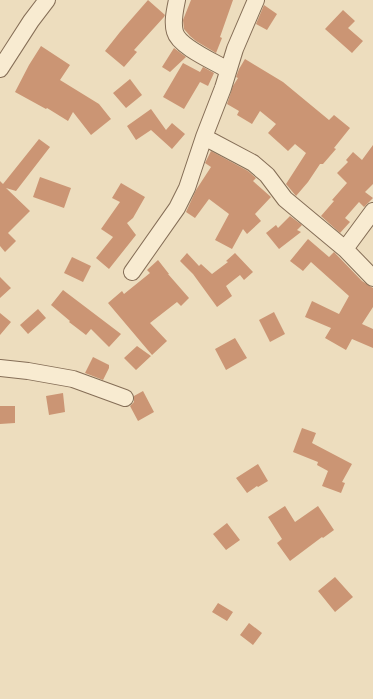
<svg xmlns="http://www.w3.org/2000/svg" width="373" height="699" font-family="'Noto Serif',serif">
	<rect width="100%" height="100%" fill="#edddbe"/>
	<path fill="#cb9574" d="M148,0L165,15L164,17L134,50L137,52L124,67L105,51L120,32Z
		M191,0H233L220,37L222,38L216,53L196,41L190,36L184,29L183,20Z
		M264,5L277,14L267,30L256,24Z
		M343,10L355,21L348,28L363,41L352,53L325,29Z
		M41,46L70,65L60,80L99,104L111,119L91,135L73,112L68,121L47,108L46,109L15,92L29,65Z
		M174,48L186,57L170,72L162,67Z
		M245,59L283,82L329,120L334,115L350,128L334,148L336,149L323,164H320L308,182L296,196L286,184L306,153L295,144L288,151L268,133L276,124L260,111L252,124L237,115L239,111L227,104L233,86L238,78L236,77L239,69Z
		M183,63L200,72L203,67L214,73L208,86L200,82L184,109L163,97Z
		M130,79L142,95L126,108L113,93Z
		M151,109L166,130L172,123L185,134L172,149L151,130L136,140L127,126Z
		M39,139L50,147L16,191L6,188L30,211L8,233L16,241L5,252L0,246V181L3,184Z
		M373,145V184L365,192L373,198L364,207L359,202L345,218L350,222L340,233L321,216L334,201L332,200L347,183L337,173L348,162L346,160L353,152L362,160Z
		M211,151L248,171L256,178L253,181L271,197L255,214L261,221L247,234L243,229L232,249L215,240L229,214L209,199L195,218L186,212L196,190L211,167L205,163Z
		M40,177L71,188L64,208L33,197Z
		M121,183L145,197L133,218L127,223L136,235L109,269L96,258L113,237L101,229L120,202L112,198Z
		M290,216L302,225L297,230L301,232L279,249L266,233L276,225L278,228Z
		M308,239L329,257L334,252L362,281L373,288V307L362,324L373,329V348L352,339L346,350L325,338L331,328L305,317L312,301L339,314L349,296L311,262L303,271L290,261Z
		M187,253L199,266L201,264L212,274L228,262L226,261L235,253L253,272L244,280L240,275L226,286L232,296L217,307L193,274L180,261Z
		M72,257L91,266L83,282L64,273Z
		M158,260L169,274H168L189,298L181,306L177,302L150,323L167,341L152,355L108,303L122,291L124,294L150,273L147,270Z
		M0,277L11,288L0,298Z
		M63,290L121,334L109,347L91,329L86,335L69,322L70,321L51,305Z
		M38,309L46,318L28,334L20,325Z
		M274,312L285,334L270,342L259,320Z
		M0,313L11,322L0,335Z
		M235,338L247,358L226,370L215,349Z
		M137,346L151,356L136,370L124,358Z
		M93,357L109,365V368L103,380L85,373Z
		M143,391L154,412L138,421L130,406L134,402V396Z
		M63,393L65,412L49,415L46,396Z
		M0,406H15V423L0,424Z
		M302,428L316,433L312,443L352,464L342,482L345,483L341,493L322,486L328,471L317,465L318,462L293,452Z
		M258,464L268,481L258,487L257,486L247,493L236,478Z
		M285,506L295,522L318,506L334,530L323,538L322,537L290,561L277,543L282,539L268,517Z
		M227,523L240,540L226,550L213,534Z
		M335,577L353,597L335,612L318,591Z
		M218,603L233,612L227,621L212,612Z
		M249,623L262,633L253,645L240,635Z"/>
	<g fill="none" stroke-linecap="round" stroke-linejoin="round">
		<g stroke="#856e57" stroke-width="18">
			<path id="minor" d="M177,0C175,10 172,22 175,32C179,47 215,62 228,70
				M0,69L31,21L47,0
				M204,137L253,163L267,175L285,199L345,249L373,278
				M345,249L373,211
				M132,272L177,208L187,188L204,137L223,88L235,49L256,0
				M0,368L28,371L73,379L125,398"/>
		</g>
		<use href="#minor" stroke="#f8ebd1" stroke-width="16"/>
	</g>
</svg>
